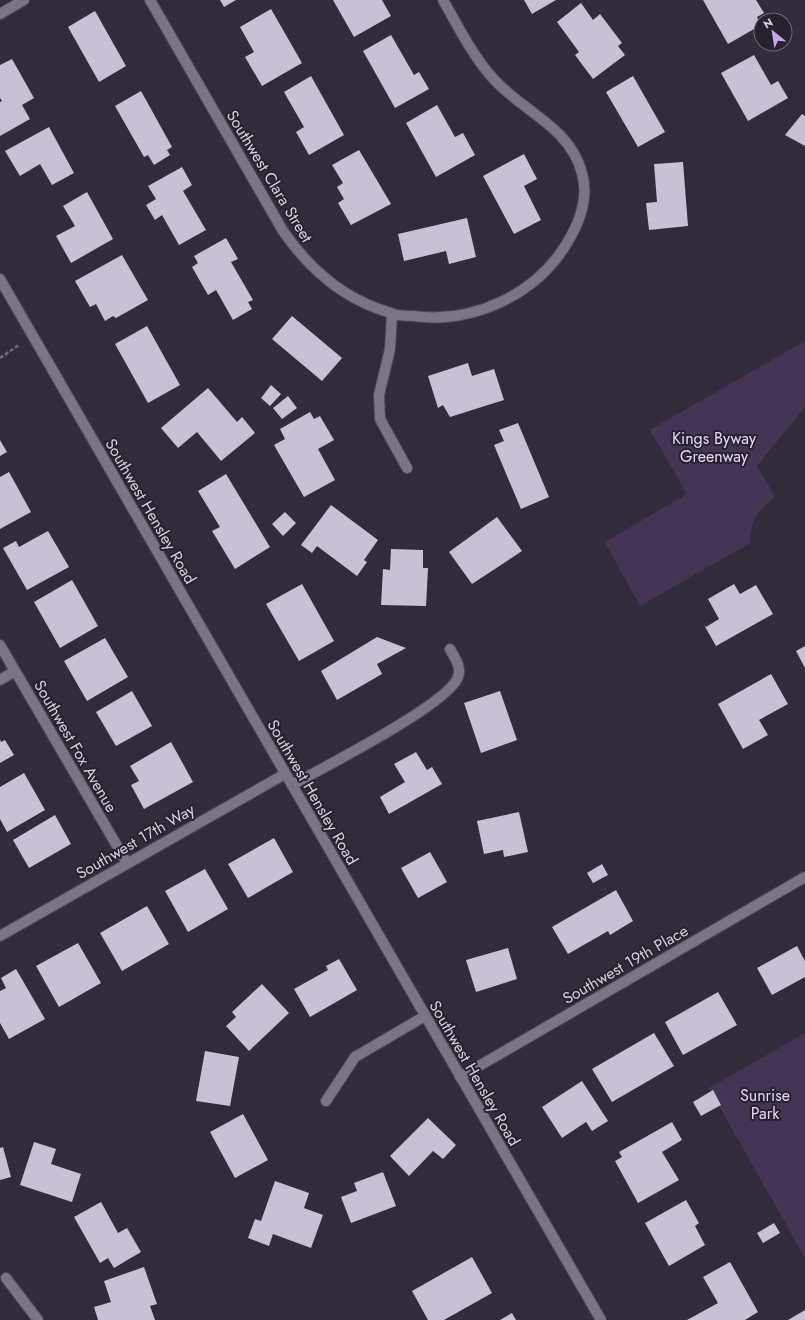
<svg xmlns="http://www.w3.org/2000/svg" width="805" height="1320" font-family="Jost,sans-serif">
	<rect width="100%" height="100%" fill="#322c3a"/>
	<path fill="#443555" d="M805,341V407L757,466L775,497C758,509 750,522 750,543L640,606L605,542L687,494L650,430Z
		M805,1033V1258L709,1088Z"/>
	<path fill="#c9c1d3" d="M220,0H236L224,7Z
		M333,0H382L391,16L354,37Z
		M524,0H556L532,14Z
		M703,0H756L764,13L757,17L761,25L728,44Z
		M581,3L593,20L600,14L622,43L618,46L625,55L593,79L575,55L579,52L557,22Z
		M271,9L302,63L262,86L245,57L254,52L240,27Z
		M95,11L126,66L99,82L68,27Z
		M391,35L414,75L419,72L429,89L395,108L363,51Z
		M754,55L771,85L778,81L788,98L748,121L721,73Z
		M12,59L34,98L22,105L30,119L0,136V102L2,101L0,98V65Z
		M311,76L344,135L309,155L296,132L304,127L284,92Z
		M633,76L665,132L638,147L606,92Z
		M141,91L172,147L167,150L170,155L154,165L148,155L144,157L115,106Z
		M437,105L455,137L463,133L475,155L436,177L406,123Z
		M802,114L805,116V146L785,135Z
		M49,127L74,173L52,185L40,164L20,176L5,151Z
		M359,150L391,204L351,225L338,203L344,199L337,187L343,183L332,165Z
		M524,154L537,179L524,186L541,220L514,234L483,176Z
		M683,162L688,226L649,230L646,203L657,202L654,164Z
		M182,167L192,185L183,191L206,230L179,245L162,215L155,220L146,205L156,199L148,186Z
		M87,192L113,239L71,263L56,236L75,226L63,206Z
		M467,218L476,257L449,264L446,251L404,261L398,234Z
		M226,238L238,259L231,262L253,300L248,302L252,309L233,320L216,290L208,295L192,267L198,263L194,256Z
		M122,255L148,300L116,318L113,316L105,321L96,304L90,307L75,281Z
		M292,316L342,358L322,381L272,339Z
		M147,326L180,385L148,403L115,344Z
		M468,363L472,376L494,369L504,400L450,417L443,405L438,408L428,376Z
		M271,385L281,394L270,406L261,398Z
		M208,388L237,422L242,417L255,433L221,461L197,432L178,448L161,428Z
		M288,396L297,408L282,419L273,408Z
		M310,412L314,419L320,416L334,440L318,449L335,480L304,497L274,445L285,439L280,429Z
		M518,423L549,497L521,509L494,445L504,441L499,430Z
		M0,440L7,452L0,456Z
		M9,472L31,512L0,529V477Z
		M226,474L270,547L235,569L212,531L220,527L198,491Z
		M331,505L378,540L364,560L367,562L357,576L317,546L312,553L301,545Z
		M285,512L296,523L283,536L272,524Z
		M497,517L522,551L472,584L449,552Z
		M48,531L69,567L27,590L3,548L16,541L19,547Z
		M391,549L423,550V568H428L426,606L381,605L383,569L390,570Z
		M72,580L98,626L60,648L34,602Z
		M302,584L334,641L299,661L266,604Z
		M734,584L740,594L756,585L773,614L716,646L704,625L706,627L719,619L708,599Z
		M377,637L406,648L377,664L382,674L337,700L321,671Z
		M105,638L128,677L87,701L64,661Z
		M805,646V668L796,651Z
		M771,674L788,704L759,720L768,735L743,749L718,704Z
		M132,691L152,726L116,746L96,712Z
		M500,691L517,740L481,753L464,703Z
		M0,739L1,742L5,740L14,755L0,763Z
		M171,742L193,782L144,809L131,785L139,781L130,766Z
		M416,752L427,770L432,767L442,784L389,814L380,797L405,782L394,764Z
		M24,773L45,810L7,832L0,819V787Z
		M519,812L528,852L504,857L503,850L484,854L477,821Z
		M55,815L71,844L29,868L13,840Z
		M274,838L293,872L248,898L228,864Z
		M430,852L447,882L418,898L401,868Z
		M602,864L608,875L593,883L587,873Z
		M205,869L228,909L188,932L165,891Z
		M616,890L633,921L610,935L608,931L568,954L552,927Z
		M147,906L169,944L122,971L100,933Z
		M78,943L101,983L59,1007L36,966Z
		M797,946L805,961V977L772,995L757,968Z
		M508,948L517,979L476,992L466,960Z
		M339,959L357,990L310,1017L294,989L328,970L326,966Z
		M16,969L45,1019L9,1039L0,1023V991L6,988L1,978Z
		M262,984L289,1013L249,1051L226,1026L236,1017L232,1012Z
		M718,992L737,1025L683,1055L665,1022Z
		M654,1033L674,1066L612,1102L592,1069Z
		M205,1051L239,1057L230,1106L196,1101Z
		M582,1081L608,1121L592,1131L586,1122L562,1138L542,1107Z
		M713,1090L721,1105L701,1116L693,1102Z
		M243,1114L268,1160L235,1178L210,1132Z
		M428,1118L456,1145L443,1159L433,1151L409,1176L390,1156Z
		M672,1122L682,1140L662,1152L679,1180L638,1203L615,1161L622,1157L619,1152Z
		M34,1142L56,1149L51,1164L81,1174L72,1202L20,1185Z
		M3,1147L11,1177L0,1180V1148Z
		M383,1172L396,1206L351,1223L341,1197L357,1191L354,1183Z
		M275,1181L309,1193L304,1208L323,1215L311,1248L273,1234L269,1246L248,1238L255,1219L261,1221Z
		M686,1200L699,1223L695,1226L705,1245L669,1266L645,1223Z
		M101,1202L118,1233L127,1228L141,1252L114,1268L108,1258L100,1263L74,1217Z
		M774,1223L780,1233L763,1243L757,1233Z
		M472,1257L492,1293L444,1320H428L412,1291Z
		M730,1262L758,1312L745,1320H687L718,1303L703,1277Z
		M144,1267L157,1304L150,1306L155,1320H98L94,1307L111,1302L104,1281Z
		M805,1310V1320H788Z
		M512,1313L516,1320H500Z"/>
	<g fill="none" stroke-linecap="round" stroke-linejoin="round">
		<g stroke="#4e4955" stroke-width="12">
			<path id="lane" d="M292,785C322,768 449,704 458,677C462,667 454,657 450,649"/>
		</g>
		<g stroke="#4e4955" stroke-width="12">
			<path id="street" d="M150,0L283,231C310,270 345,300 391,313C398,316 406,316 413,316C473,324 536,295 567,243C580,222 589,198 582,173C570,126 519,110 491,76C471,53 458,26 443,0
				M0,14L24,0
				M392,314L390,349L379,395L380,419L407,468
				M0,645L127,863
				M0,680L15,671
				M0,936L285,774
				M460,1077L805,877
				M326,1101L355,1057L425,1016
				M6,1278L38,1320"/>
		</g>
		<g stroke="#4e4955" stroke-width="12">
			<path id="secondary" d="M0,279L601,1320"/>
		</g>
		<path stroke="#736d79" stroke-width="2.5" stroke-dasharray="4 2" stroke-linecap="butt" d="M0,358L19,345"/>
		<use href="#lane" stroke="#7b7484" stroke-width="10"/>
		<use href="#street" stroke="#7b7484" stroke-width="10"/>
		<use href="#secondary" stroke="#7b7484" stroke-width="10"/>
	</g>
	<g text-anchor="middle" stroke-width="4" stroke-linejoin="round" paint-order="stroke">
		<g font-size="16" fill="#d5d1da" stroke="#28222f">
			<text transform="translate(270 176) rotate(59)" y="6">Southwest Clara Street</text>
			<text transform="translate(151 511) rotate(60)" y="6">Southwest Hensley Road</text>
			<text transform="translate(76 746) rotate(60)" y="6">Southwest Fox Avenue</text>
			<text transform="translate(313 792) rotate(60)" y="6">Southwest Hensley Road</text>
			<text transform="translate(135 841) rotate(-30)" y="6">Southwest 17th Way</text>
			<text transform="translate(625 964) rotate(-30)" y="6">Southwest 19th Place</text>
			<text transform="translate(475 1073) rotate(60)" y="6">Southwest Hensley Road</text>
		</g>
		<g font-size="16" fill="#e7d8fb" stroke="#28222f">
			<text x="714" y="444">Kings Byway<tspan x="714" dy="18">Greenway</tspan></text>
			<text x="765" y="1101">Sunrise<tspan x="765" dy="18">Park</tspan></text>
		</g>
	</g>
	<g transform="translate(773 32) rotate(330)"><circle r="19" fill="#28222f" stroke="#6d6873"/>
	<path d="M0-3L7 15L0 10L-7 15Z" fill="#c8a6ef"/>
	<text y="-6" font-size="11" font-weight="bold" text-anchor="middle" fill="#d5d1da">N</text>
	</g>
</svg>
